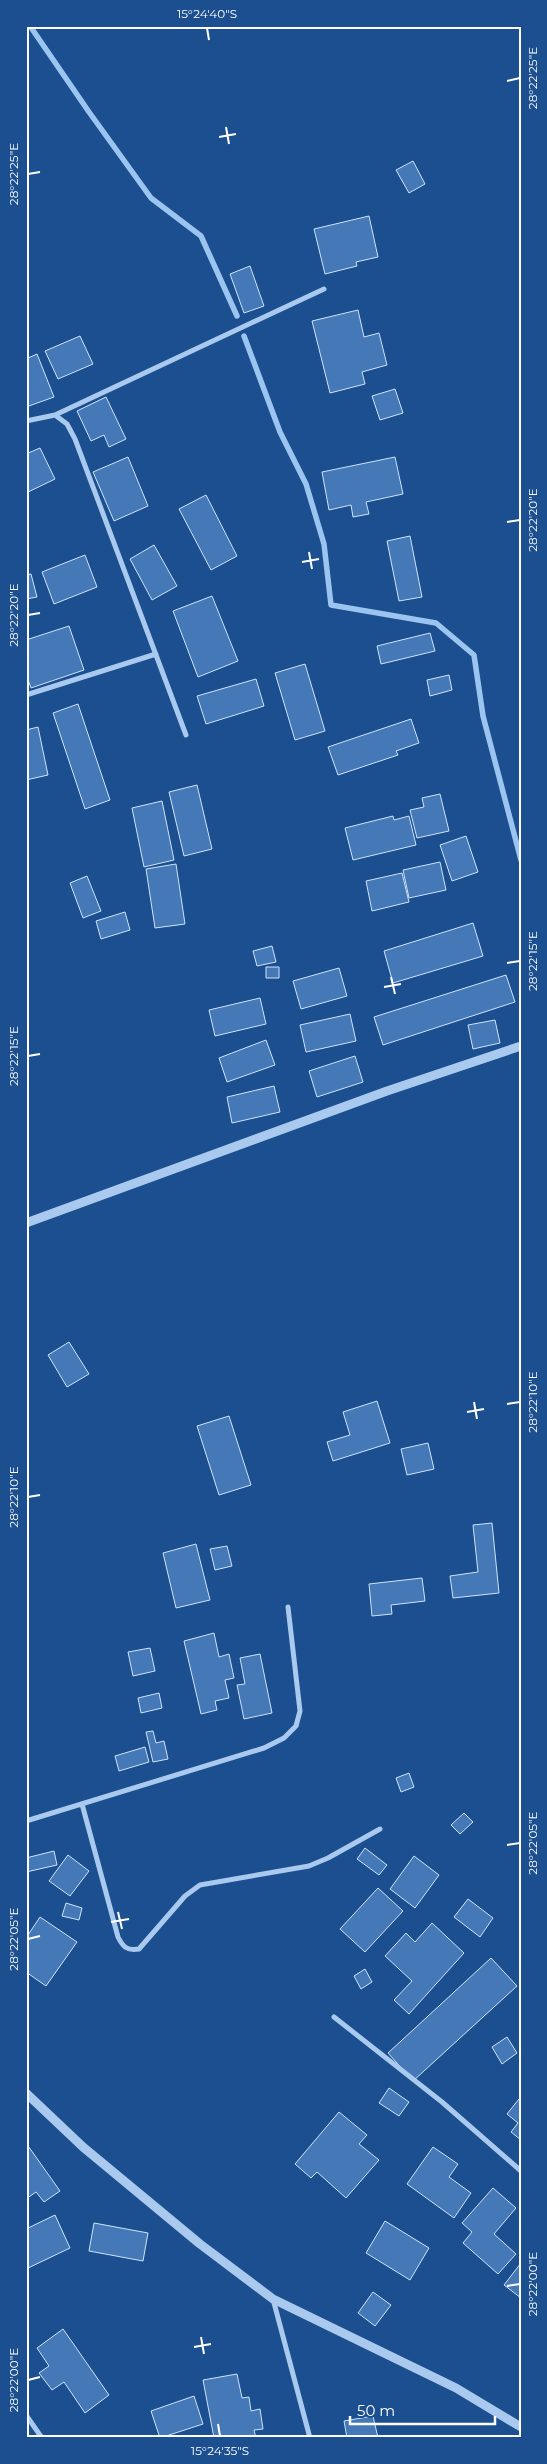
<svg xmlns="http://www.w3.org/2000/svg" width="547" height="2464" font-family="Montserrat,sans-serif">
	<rect width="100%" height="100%" fill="#1b4f8f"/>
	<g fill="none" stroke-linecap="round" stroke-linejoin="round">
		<path stroke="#9cc4f0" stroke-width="5.5" d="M30,26L89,112L151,198L201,236L237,316
			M244,336L280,432L306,484L324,544L331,605L436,623L474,655L483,716L521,860"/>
	</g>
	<path fill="#4478b7" stroke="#cfe3fa" d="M413,161L425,184L409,193L396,170Z
		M369,216L378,257L356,262L357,266L325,274L314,229Z
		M250,266L264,306L244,313L230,274Z
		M358,310L364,337L379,333L387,365L362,372L365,384L330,393L312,321Z
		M80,336L93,364L58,379L45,351Z
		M37,354L54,397L26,407V359Z
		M395,389L403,413L380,420L372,396Z
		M106,397L126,439L109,447L104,435L91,441L77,411Z
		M40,448L55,479L26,493V454Z
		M128,457L148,506L114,521L93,472Z
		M395,457L403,494L366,502L369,514L353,517L351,505L329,510L322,472Z
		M206,495L237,556L211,570L179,509Z
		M410,536L422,597L399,601L387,541Z
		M154,545L177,586L152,600L130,559Z
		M85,555L97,587L54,604L42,572Z
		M31,574L37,597L26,599V575Z
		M212,596L238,661L198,677L173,611Z
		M69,626L84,670L31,688L26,674V640Z
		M430,633L435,651L381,664L377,646Z
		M305,664L325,731L295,740L275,673Z
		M449,675L452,690L430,696L427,680Z
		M256,679L264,706L206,724L197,696Z
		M78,704L110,800L85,809L53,713Z
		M411,719L419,743L396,751L398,755L338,775L328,747Z
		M38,727L48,775L26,780V730Z
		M197,785L212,849L184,856L169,792Z
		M440,794L449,831L417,838L410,810L424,807L422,798Z
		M162,801L174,860L144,867L132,808Z
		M393,816L394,820L409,816L416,845L353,860L345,828Z
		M466,836L478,872L452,881L440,845Z
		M440,862L446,890L409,898L403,870Z
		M176,864L185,924L155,928L146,869Z
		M402,873L409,902L372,911L366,881Z
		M87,876L101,911L83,918L70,883Z
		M125,912L130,930L101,939L96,921Z
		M473,923L483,956L393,983L384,951Z
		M272,946L276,962L257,966L253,951Z
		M266,967H279V978H266Z
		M339,968L347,996L301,1009L293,981Z
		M506,975L515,1002L383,1045L374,1017Z
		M260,998L266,1024L215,1036L209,1010Z
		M350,1014L356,1041L306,1052L300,1025Z
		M495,1020L500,1043L473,1049L468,1025Z
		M266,1040L275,1065L227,1082L219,1058Z
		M355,1056L363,1082L317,1097L309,1071Z
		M274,1086L280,1112L232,1123L227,1097Z
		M69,1342L89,1374L67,1387L48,1355Z
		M377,1401L390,1443L333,1461L327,1442L350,1435L343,1412Z
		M229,1416L251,1485L219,1495L197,1426Z
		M428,1443L434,1469L407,1475L401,1449Z
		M492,1523L499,1593L453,1598L450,1576L478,1572L473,1525Z
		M196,1544L210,1600L176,1608L163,1553Z
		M227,1546L232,1566L215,1570L210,1549Z
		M422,1578L425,1601L391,1605L392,1614L372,1616L369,1584Z
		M214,1633L219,1657L229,1654L234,1678L225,1680L229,1698L215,1701L217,1710L201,1714L184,1641Z
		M150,1648L155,1671L133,1676L128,1652Z
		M260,1654L272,1713L244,1719L237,1685L245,1684L240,1658Z
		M159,1693L162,1708L141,1713L138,1698Z
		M153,1731L156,1743L164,1741L168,1759L153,1762L146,1732Z
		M145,1747L149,1762L119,1771L115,1756Z
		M409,1773L414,1787L401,1792L396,1778Z
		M464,1813L473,1822L460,1834L451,1825Z
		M365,1848L387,1865L379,1875L357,1859Z
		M54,1851L57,1865L26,1872V1858Z
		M68,1855L89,1871L70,1896L49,1881Z
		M414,1856L439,1875L415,1908L390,1889Z
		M378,1888L403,1911L365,1952L340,1929Z
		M468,1899L493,1918L480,1937L454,1917Z
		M66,1903L82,1908L79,1920L62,1916Z
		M40,1917L77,1942L46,1986L26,1972V1938Z
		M432,1923L464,1953L409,2014L394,2000L412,1981L385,1956L406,1933L415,1942Z
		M491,1958L517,1986L413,2081L388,2053Z
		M365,1969L372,1982L361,1989L354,1976Z
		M507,2037L517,2053L502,2064L492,2047Z
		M389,2088L409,2102L399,2116L379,2103Z
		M519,2099L521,2100V2140L511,2132L518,2123L507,2114Z
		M339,2112L367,2135L359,2144L379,2160L346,2198L317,2172L311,2178L295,2164Z
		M26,2143L60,2191L44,2202L36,2192L26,2199Z
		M433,2147L458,2164L449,2177L471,2193L454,2218L407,2184Z
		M493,2188L516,2208L494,2234L516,2254L498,2274L463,2243L472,2232L462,2223Z
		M55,2215L70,2248L26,2269V2229Z
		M385,2221L429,2248L410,2280L366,2253Z
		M94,2223L148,2233L143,2261L89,2251Z
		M521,2263V2298L504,2285Z
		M373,2292L391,2305L375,2326L358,2313Z
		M63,2329L109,2395L85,2413L64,2382L52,2390L39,2373L49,2366L37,2348Z
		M237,2374L242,2398L249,2397L251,2411L260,2409L263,2429L254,2430L256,2438H214L203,2380Z
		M194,2396L203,2424L160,2438L151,2411Z
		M373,2416L378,2438H347L344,2421Z"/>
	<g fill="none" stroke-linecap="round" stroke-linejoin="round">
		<path stroke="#a9c9ee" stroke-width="5" d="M55,415L324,289
			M26,421L55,415L67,424L75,439L186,735
			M26,695L156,654
			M82,1804L118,1937C123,1947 127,1951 139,1949L185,1896L200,1885L309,1866L328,1858L380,1829
			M26,1821L264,1748L284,1738L296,1726L300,1711L288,1607
			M334,2017L442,2102L521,2171
			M273,2299L310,2438
			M26,2415L42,2438"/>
		<path stroke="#a9c9ee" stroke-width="9" d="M26,1223L387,1091L521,1046
			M26,2093L83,2147L200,2244L273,2299L456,2388L521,2427"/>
	</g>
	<path fill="none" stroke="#fff" stroke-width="2" d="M207,28L209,40M507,81L520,78M226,127L229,144M219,137L236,134M28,174L40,172M507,522L520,520M309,552L312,569M302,562L319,559M28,615L40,613M507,963L520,961M391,977L395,994M384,987L401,984M28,1056L40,1054M474,1402L477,1419M507,1404L520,1402M467,1412L484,1409M28,1497L40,1495M507,1845L520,1843M118,1912L122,1929M111,1922L129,1919M28,1939L40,1936M507,2286L520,2284M201,2337L204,2354M194,2347L211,2344M28,2380L40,2377M218,2424L220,2436"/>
	<rect width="547" height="2464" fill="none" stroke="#1b4f8f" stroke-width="55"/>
	<path d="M350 2416v8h145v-8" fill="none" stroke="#ffffff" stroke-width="2.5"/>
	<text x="357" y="2416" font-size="15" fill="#ffffff" stroke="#1b4f8f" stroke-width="4" paint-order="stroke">50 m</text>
	<rect x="28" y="28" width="492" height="2408" fill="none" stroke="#fff" stroke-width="2"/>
	<g font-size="12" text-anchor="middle" fill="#fff">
		<text x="207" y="18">15°24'40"S</text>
		<text transform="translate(533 78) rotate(-90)" y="4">28°22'25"E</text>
		<text transform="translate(14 174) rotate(-90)" y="4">28°22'25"E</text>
		<text transform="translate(533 520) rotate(-90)" y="4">28°22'20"E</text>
		<text transform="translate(14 615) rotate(-90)" y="4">28°22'20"E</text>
		<text transform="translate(533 961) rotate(-90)" y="4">28°22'15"E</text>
		<text transform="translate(14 1056) rotate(-90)" y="4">28°22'15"E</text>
		<text transform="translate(533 1402) rotate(-90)" y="4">28°22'10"E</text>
		<text transform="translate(14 1497) rotate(-90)" y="4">28°22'10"E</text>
		<text transform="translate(533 1843) rotate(-90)" y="4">28°22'05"E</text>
		<text transform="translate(14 1939) rotate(-90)" y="4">28°22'05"E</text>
		<text transform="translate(533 2284) rotate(-90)" y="4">28°22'00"E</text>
		<text transform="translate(14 2380) rotate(-90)" y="4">28°22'00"E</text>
		<text x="220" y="2455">15°24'35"S</text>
	</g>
</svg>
